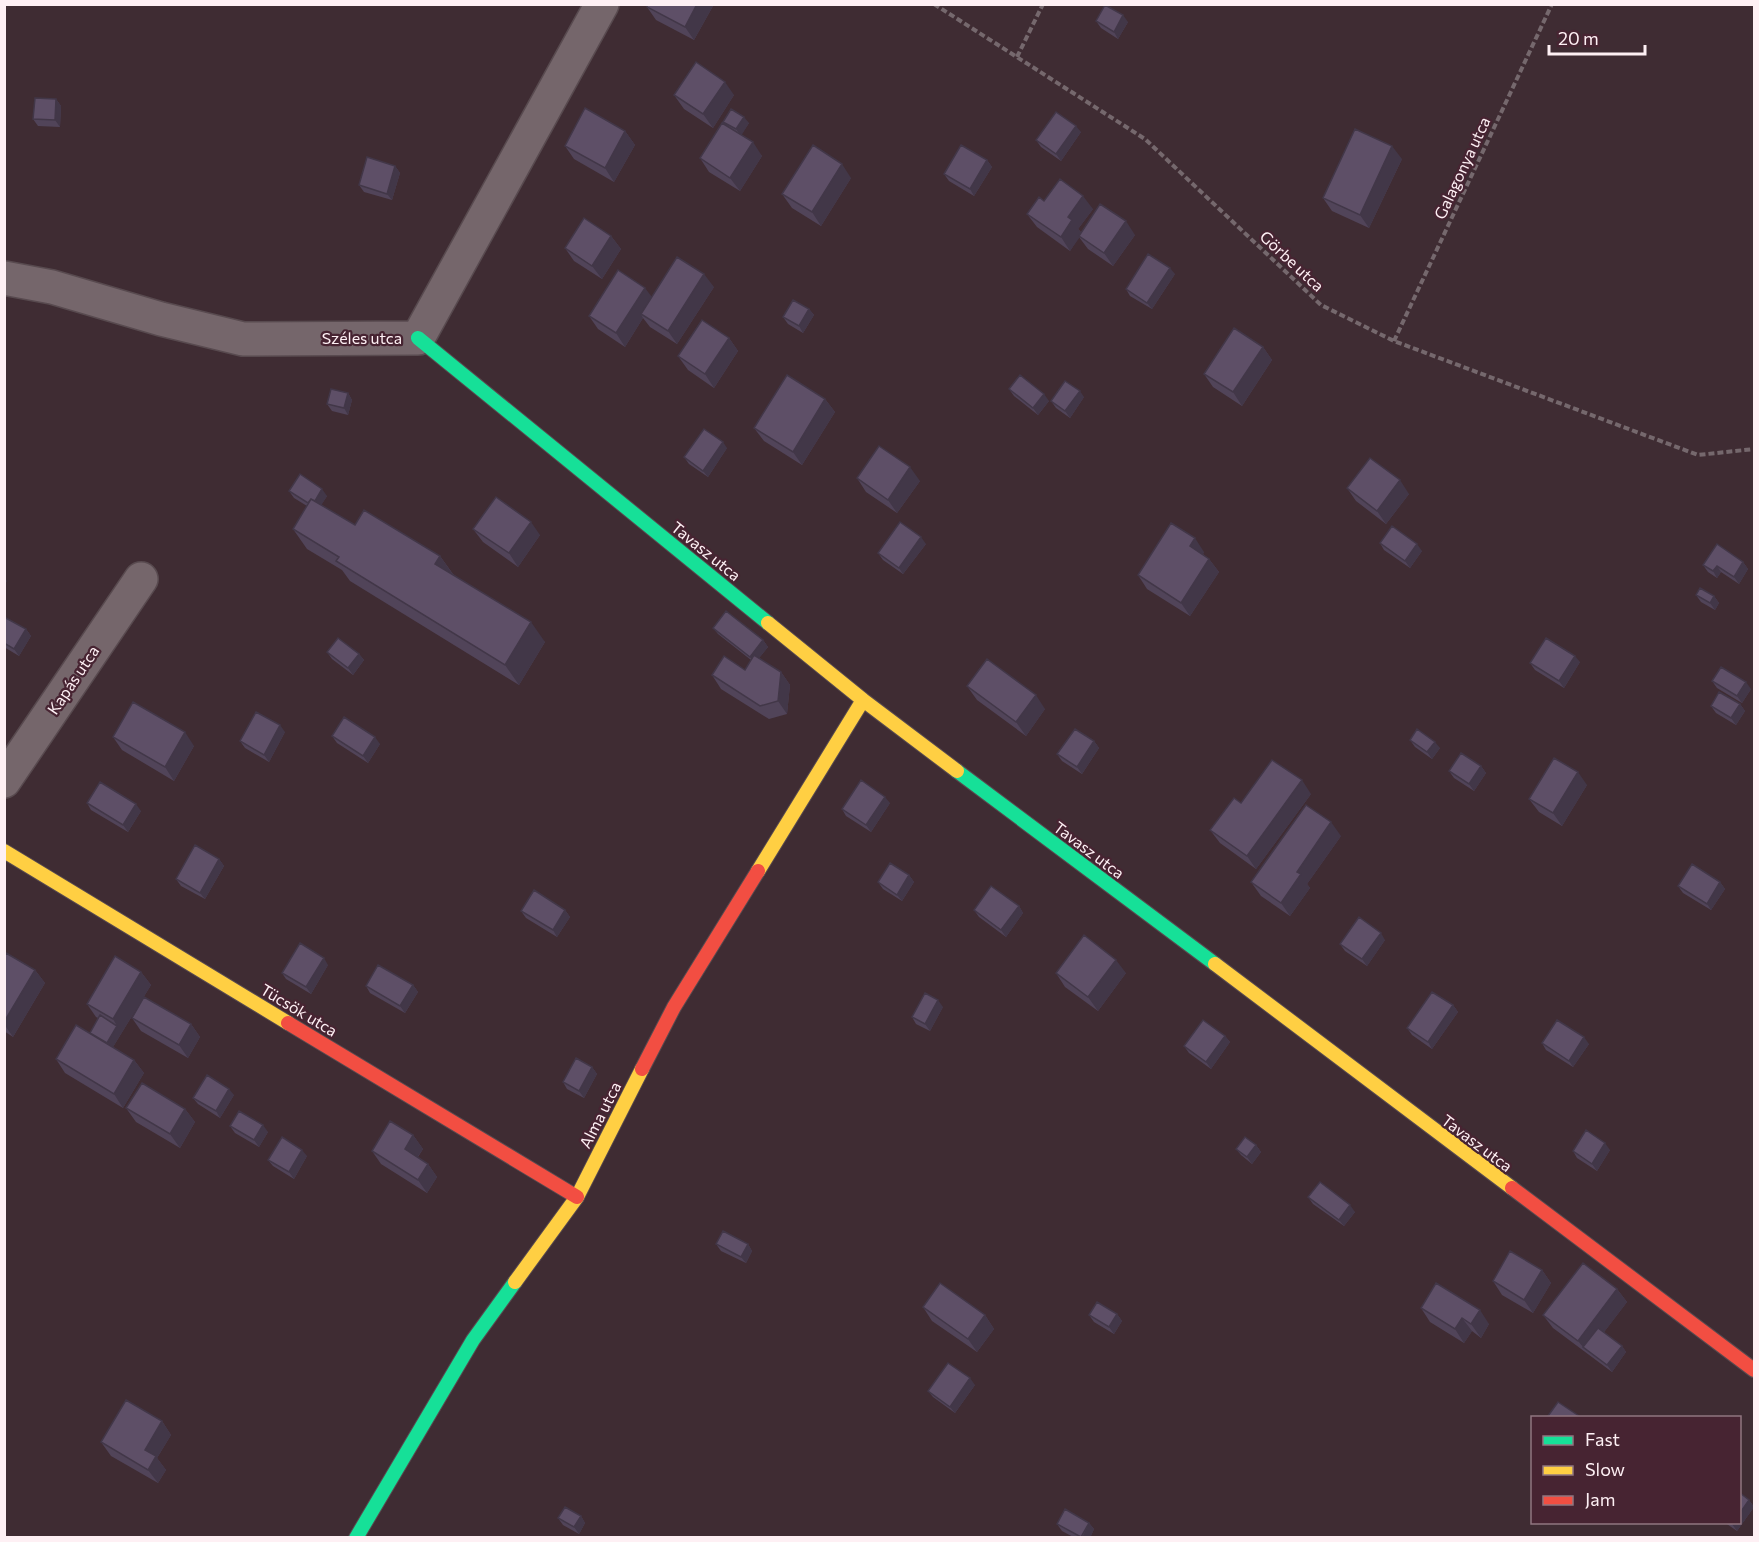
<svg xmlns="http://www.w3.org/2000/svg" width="1759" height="1542" font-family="Commissioner,sans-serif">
	<rect width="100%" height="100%" fill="#3f2c33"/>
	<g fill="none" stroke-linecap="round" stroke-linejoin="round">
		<g stroke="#584a4f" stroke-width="36">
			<path id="street" d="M4,278L52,287L161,319L243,339L418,338L602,4
				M4,781L141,579"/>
		</g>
		<g stroke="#584a4f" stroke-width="16">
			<path id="fast" d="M418,338L768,623
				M957,771L1215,964
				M356,1538L473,1340L515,1282"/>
		</g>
		<g stroke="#584a4f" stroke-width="16">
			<path id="slow" d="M768,623L863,700L957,771
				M4,851L288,1023
				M758,871L863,700
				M1215,964L1512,1188
				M515,1282L577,1197L642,1069"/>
		</g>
		<g stroke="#584a4f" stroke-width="16">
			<path id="jam" d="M288,1023L577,1197
				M642,1069L674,1007L758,871
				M1512,1188L1754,1370"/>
		</g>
		<path stroke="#75686d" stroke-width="4" stroke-dasharray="6 3" stroke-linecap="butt" d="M934,4L1145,139L1321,305L1394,341L1698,455L1754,449
			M1017,57L1043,4
			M1394,341L1552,4"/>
		<use href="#street" stroke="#75666b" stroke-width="33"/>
		<use href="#fast" stroke="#16e098" stroke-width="14"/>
		<use href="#slow" stroke="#ffcf43" stroke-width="14"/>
		<use href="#jam" stroke="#f24e42" stroke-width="14"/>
	</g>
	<path fill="#514459" d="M713,6L694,40L656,20L647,7Z
		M1096,21L1128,22L1118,39L1101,28Z
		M674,95H734L713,128L684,109Z
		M56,99L61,106L60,127L38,126L33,119Z
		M723,122L749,123L741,135L762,156L740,191L709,172L700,158L725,125Z
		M625,131L635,145L614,182L574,159L565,146Z
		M1081,132L1061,161L1041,147L1036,140Z
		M1402,159L1369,228L1332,211L1323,198Z
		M987,160L992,167L974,196L949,181L944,174Z
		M395,166L400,173L392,200L364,192L359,185Z
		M851,178L821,226L792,208L782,194Z
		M1044,201L1093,209L1078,229L1081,232L1135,235L1113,266L1088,249L1079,237L1070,251L1037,227L1027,214Z
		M611,236L621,249L602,279L574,261L565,248Z
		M1175,274L1152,309L1130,296L1126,289Z
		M714,287L677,344L650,327L643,318L625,347L598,329L589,316L652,297Z
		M809,309L814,315L803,333L788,324L783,317Z
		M729,338L738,351L714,388L688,370L678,356Z
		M1263,347L1272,360L1242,406L1213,387L1204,374Z
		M1009,389L1049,401L1038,415L1014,396Z
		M348,393L352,400L348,415L332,411L327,404Z
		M1084,397L1070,418L1056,408L1051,401Z
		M825,399L835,412L802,465L764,441L754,428Z
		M727,448L708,477L689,464L684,457Z
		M857,478L920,481L897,513L866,492Z
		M1347,488L1409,494L1386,524L1356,501Z
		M289,491L327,496L321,505L355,525L440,556L453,574L545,642L519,685L350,581L342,570L307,549L293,529L307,506L294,498Z
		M473,529L540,535L518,567L483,542Z
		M1380,543L1422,551L1410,568L1384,550Z
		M926,544L903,574L883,560L878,553Z
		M1204,552L1203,554L1209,559L1219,572L1190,616L1147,589L1138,575Z
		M1743,562L1748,569L1739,584L1721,572L1717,578L1708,572L1703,565Z
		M1696,595L1714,596L1719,603L1715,610L1701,602Z
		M4,617L26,629L31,636L19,656L4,647Z
		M713,628L763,640L768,647L759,658L781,672L790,685L787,714L769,719L721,689L712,675L745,670L751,660L718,634Z
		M327,652L359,654L364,660L353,675L332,659Z
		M1580,662L1564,688L1535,670L1530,663Z
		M1712,681L1751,689L1742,703L1717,688Z
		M967,686L1045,709L1026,736L977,700Z
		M1740,704L1745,711L1736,725L1716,713L1711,706Z
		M285,732L269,762L245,748L240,741Z
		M332,736L380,744L368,763L337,743Z
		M113,737L194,746L174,781L122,750Z
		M1410,740L1440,748L1432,759L1415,747Z
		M1094,741L1099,748L1082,774L1062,761L1057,754Z
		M1481,766L1486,773L1474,791L1454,778L1449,771Z
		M1587,785L1562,826L1539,812L1529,799Z
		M1311,794L1256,869L1220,843L1210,830Z
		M87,803L141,811L128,832L91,810Z
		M890,803L871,832L846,816L842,809Z
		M1341,836L1307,884L1310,888L1290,916L1261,896L1251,882Z
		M219,859L224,866L205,899L181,886L176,879Z
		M909,875L914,882L902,901L883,889L878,882Z
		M1720,882L1725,889L1711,910L1683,893L1678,886Z
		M1019,906L1023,913L1006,937L979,917L974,910Z
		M565,910L570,917L557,937L526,918L521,911Z
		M1385,940L1367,966L1345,951L1340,944Z
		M4,957L35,970L45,983L13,1037L4,1031Z
		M328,965L311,994L286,979L282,973Z
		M141,972L151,985L113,1047L134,1060L144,1073L123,1108L65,1073L56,1059L90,1033L98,1018L96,1017L87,1004Z
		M1056,973H1126L1098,1011L1065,987Z
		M413,985L418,992L405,1013L370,993L366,986Z
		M1453,1005L1458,1012L1432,1049L1412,1035L1407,1028Z
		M943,1007L930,1031L916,1024L912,1017Z
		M132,1018L191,1024L200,1037L188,1058L141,1031Z
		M1225,1036L1230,1042L1211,1069L1189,1053L1184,1046Z
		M1542,1043L1589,1044L1573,1067L1546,1050Z
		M592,1067L597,1074L584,1098L567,1089L563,1082Z
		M234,1095L220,1118L198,1104L193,1098Z
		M126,1108L185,1109L195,1122L180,1148L136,1122Z
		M230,1126L268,1132L259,1147L235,1133Z
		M413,1135L423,1149L418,1157L428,1164L437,1177L427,1193L381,1164L372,1151Z
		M1256,1145L1261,1152L1252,1164L1241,1155L1236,1149Z
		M1610,1150L1597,1171L1577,1158L1573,1151Z
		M307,1156L294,1179L273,1166L268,1160Z
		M1308,1197L1355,1212L1344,1226L1313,1204Z
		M716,1244H748L752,1251L746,1263L721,1251Z
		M1542,1270L1551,1283L1533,1313L1502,1295L1493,1281Z
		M1617,1289L1627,1302L1604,1332L1622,1346L1626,1352L1612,1372L1553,1328L1543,1315Z
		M923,1307L985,1315L994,1329L977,1352L932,1321Z
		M1421,1308L1489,1324L1481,1338L1472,1331L1464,1343L1430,1322Z
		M1117,1314L1122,1321L1114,1334L1094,1322L1089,1315Z
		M975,1385L955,1413L933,1397L928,1391Z
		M162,1421L171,1435L157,1458L166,1470L158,1483L111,1456L101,1442Z
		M1749,1500L1754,1507L1737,1531L1724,1522H1740Z
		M581,1516L585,1523L579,1534L563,1525L558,1518Z
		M1089,1523L1094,1529L1090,1538H1075L1062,1531L1057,1524Z"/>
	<path fill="#423748" d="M697,4H712L713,6L694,40L685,27Z
		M1123,15L1128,22L1118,39L1114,32Z
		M725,82L734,95L713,128L703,114Z
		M56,99L61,106L60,127L55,120Z
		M744,117L749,123L741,136L736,129Z
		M1076,126L1081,132L1061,161L1056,154Z
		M625,131L635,145L614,182L605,168Z
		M753,142L762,156L740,191L730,178Z
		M1392,146L1402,159L1369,228L1360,215Z
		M987,160L992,167L974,196L970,189Z
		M842,164L851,178L821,226L812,212Z
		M395,166L400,173L392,200L387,194Z
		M1083,196L1093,209L1078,229L1082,234L1070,251L1061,237L1068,217Z
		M1126,221L1135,235L1113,266L1104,253Z
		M611,236L621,249L602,279L592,266Z
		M1170,268L1175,274L1152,309L1147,303Z
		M704,274L714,287L677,344L668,331Z
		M645,288L655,301L641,314L643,318L625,347L616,333Z
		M809,309L814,315L803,333L799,326Z
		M729,338L738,351L714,388L705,374Z
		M1263,347L1272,360L1242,406L1233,392Z
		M1080,391L1084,397L1070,418L1065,411Z
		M348,393L352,400L348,415L344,408Z
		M1044,394L1049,401L1038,415L1033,408Z
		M825,399L835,412L802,465L793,452Z
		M723,442L727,448L708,477L703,471Z
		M910,467L920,481L897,513L888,500Z
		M1400,480L1409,494L1386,524L1377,511Z
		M322,489L327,496L317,512L312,506Z
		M531,522L540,535L518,567L509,553Z
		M921,537L926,544L903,574L899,568Z
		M1195,538L1204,552L1199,560L1190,546Z
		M1417,544L1422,551L1410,568L1405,561Z
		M440,556L454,576L435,564Z
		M1209,559L1219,572L1190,616L1181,603Z
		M1743,562L1748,569L1739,584L1734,577Z
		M1717,566L1721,572L1717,578L1713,571Z
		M4,577L7,581L4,586Z
		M1714,596L1719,603L1715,610L1710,603Z
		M531,622L545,642L519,685L505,665Z
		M26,629L31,636L19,656L14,649Z
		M763,640L768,647L755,663L750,657Z
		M359,654L364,660L353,675L348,668Z
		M1575,656L1580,662L1564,688L1559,681Z
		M781,672L790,685L787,714L778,701Z
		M1746,682L1751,689L1742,703L1737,696Z
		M1036,695L1045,709L1026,736L1016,722Z
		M1740,704L1745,711L1736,725L1731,718Z
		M280,725L285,732L269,762L264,755Z
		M185,732L194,746L174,781L165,767Z
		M375,737L380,744L368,763L363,756Z
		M1094,741L1099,748L1082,774L1077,767Z
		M1435,742L1440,748L1432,759L1427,752Z
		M1481,766L1486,773L1474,791L1469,784Z
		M1578,772L1587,785L1562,826L1553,813Z
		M1302,780L1311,794L1256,869L1247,856Z
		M885,797L890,803L871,832L866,825Z
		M136,804L141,811L128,832L123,825Z
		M1331,822L1341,836L1307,884L1310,888L1290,916L1281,903L1297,872Z
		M219,859L224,866L205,899L200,893Z
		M909,875L914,882L902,901L897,895Z
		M1720,882L1725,889L1711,910L1707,904Z
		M1019,906L1023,913L1006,937L1001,930Z
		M565,910L570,917L557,937L553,930Z
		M1381,933L1385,940L1367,966L1362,959Z
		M324,958L328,965L311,994L306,987Z
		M1116,960L1126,973L1098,1011L1088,997Z
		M35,970L45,983L13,1037L4,1024V1022Z
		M141,972L151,985L110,1052L105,1046L117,1026L113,1019Z
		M413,985L418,992L405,1013L400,1006Z
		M938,1000L943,1007L930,1031L925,1024Z
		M1453,1005L1458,1012L1432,1049L1428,1042Z
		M191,1024L200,1037L188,1058L179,1045Z
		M1225,1036L1230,1042L1211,1069L1206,1062Z
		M1584,1037L1589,1044L1573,1067L1569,1061Z
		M134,1060L144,1073L123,1108L114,1094Z
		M592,1067L597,1074L584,1098L579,1091Z
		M229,1089L234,1095L220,1118L216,1111Z
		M185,1109L195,1122L180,1148L170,1134Z
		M263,1125L268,1132L259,1147L254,1140Z
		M413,1135L423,1149L414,1162L405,1149Z
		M1605,1143L1610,1150L1597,1171L1592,1164Z
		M1256,1145L1261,1152L1252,1164L1247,1157Z
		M302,1150L307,1156L294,1179L289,1172Z
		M428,1164L437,1177L427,1193L418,1180Z
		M1350,1205L1355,1212L1344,1226L1339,1220Z
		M748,1244L752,1251L746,1263L741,1257Z
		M1542,1270L1551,1283L1533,1313L1524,1300Z
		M1617,1289L1627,1302L1589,1352L1583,1347L1578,1341Z
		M1480,1310L1489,1324L1481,1338L1471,1324Z
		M1117,1314L1122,1321L1114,1334L1109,1327Z
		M985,1315L994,1329L977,1352L968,1339Z
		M1462,1318L1472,1331L1464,1343L1455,1329Z
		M1622,1346L1626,1352L1612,1372L1607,1365Z
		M970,1378L975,1385L955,1413L950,1407Z
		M162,1421L171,1435L157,1458L166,1470L158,1483L148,1470L145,1450Z
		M1749,1500L1754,1507L1737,1531L1732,1524L1733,1522H1740V1513Z
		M581,1516L585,1523L579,1534L574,1527Z
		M1089,1523L1094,1529L1090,1538H1082Z"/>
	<path fill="#5e4f67" stroke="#423748" stroke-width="1.5" d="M648,4H697L685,27L647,7Z
		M1105,5L1123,15L1114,32L1096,21Z
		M696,62L725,82L703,114L674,95Z
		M35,98L56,99L55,120L33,119Z
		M585,108L625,131L605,168L565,146Z
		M731,109L744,117L736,129L723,122Z
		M1056,112L1076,126L1056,154L1036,140Z
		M722,123L753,142L730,178L700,158Z
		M1355,129L1392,146L1360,215L1323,198Z
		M813,145L842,164L812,212L782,194Z
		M961,145L987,160L970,189L944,174Z
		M367,157L395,166L387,194L359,185Z
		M1060,179L1083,196L1068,217L1072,220L1061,237L1027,214L1039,197L1044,201Z
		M1100,204L1126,221L1104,253L1079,236Z
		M584,218L611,236L592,266L565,248Z
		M1148,254L1170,268L1147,303L1126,289Z
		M677,257L704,274L668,331L641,314Z
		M618,270L645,288L616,333L589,316Z
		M793,300L809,309L799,326L783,317Z
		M702,320L729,338L705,374L678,356Z
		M1234,328L1263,347L1233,392L1204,374Z
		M787,375L825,399L793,452L754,428Z
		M1020,375L1044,394L1033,408L1009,389Z
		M1065,381L1080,391L1065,411L1051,401Z
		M331,389L348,393L344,408L327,404Z
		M704,429L723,442L703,471L684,457Z
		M879,446L910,467L888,500L857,478Z
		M1370,458L1400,480L1377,511L1347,488Z
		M300,474L322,489L315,501L311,499L308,503L289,491Z
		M496,497L531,522L509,553L473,529Z
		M311,499L355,525L364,510L440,556L435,564L531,622L505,665L336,561L339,557L293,529Z
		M900,522L921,537L899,568L878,553Z
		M1171,523L1195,538L1190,546L1209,559L1181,603L1138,575Z
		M1392,526L1417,544L1405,561L1380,543Z
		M1717,544L1743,562L1734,577L1717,566L1713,571L1703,565Z
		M1700,588L1714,596L1710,603L1696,595Z
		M726,611L763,640L750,657L713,628Z
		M4,617L26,629L14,649L4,643Z
		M338,638L359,654L348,668L327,652Z
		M1546,638L1575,656L1559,681L1530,663Z
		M754,655L781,672L778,701L760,706L712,675L724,656L745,670Z
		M987,659L1036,695L1016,722L967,686Z
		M1721,667L1746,682L1737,696L1712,681Z
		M1719,692L1740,704L1731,718L1711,706Z
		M133,702L185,732L165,767L113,737Z
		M256,712L280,725L264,755L240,741Z
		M344,717L375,737L363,756L332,736Z
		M1075,729L1094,741L1077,767L1057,754Z
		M1417,729L1435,742L1427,752L1410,740Z
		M1461,753L1481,766L1469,784L1449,771Z
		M1554,758L1578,772L1553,813L1529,799Z
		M1272,760L1302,780L1247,856L1210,830L1234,798L1241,803Z
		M861,780L885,797L866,825L842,809Z
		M100,782L136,804L123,825L87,803Z
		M1306,805L1331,822L1297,872L1301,874L1281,903L1251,882Z
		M195,845L219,859L200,893L176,879Z
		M890,863L909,875L897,895L878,882Z
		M1692,864L1720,882L1707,904L1678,886Z
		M991,886L1019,906L1001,930L974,910Z
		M534,890L565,910L553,930L521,911Z
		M1359,917L1381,933L1362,959L1340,944Z
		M1084,935L1116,960L1088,997L1056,973Z
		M300,943L324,958L306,987L282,973Z
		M6,953L35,970L4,1022V957Z
		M115,956L141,972L113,1019L87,1004Z
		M378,965L413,985L400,1006L366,986Z
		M1432,992L1453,1005L1428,1042L1407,1028Z
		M925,993L938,1000L925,1024L912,1017Z
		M144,997L191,1024L179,1045L132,1018Z
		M100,1015L117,1026L107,1043L90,1033Z
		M1203,1020L1225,1036L1206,1062L1184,1046Z
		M1557,1020L1584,1037L1569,1061L1542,1043Z
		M76,1025L134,1060L114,1094L56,1059Z
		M576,1058L592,1067L579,1091L563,1082Z
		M207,1075L229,1089L216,1111L193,1098Z
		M142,1083L185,1109L170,1134L126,1108Z
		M239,1111L263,1125L254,1140L230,1126Z
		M390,1121L413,1135L405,1149L428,1164L418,1180L372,1151Z
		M1586,1130L1605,1143L1592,1164L1573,1151Z
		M282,1137L302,1150L289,1172L268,1160Z
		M1245,1137L1256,1145L1247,1157L1236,1149Z
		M1320,1182L1350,1205L1339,1220L1308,1197Z
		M723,1231L748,1244L741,1257L716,1244Z
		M1510,1251L1542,1270L1524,1300L1493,1281Z
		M1583,1263L1617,1289L1578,1341L1543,1315Z
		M940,1283L985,1315L968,1339L923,1307Z
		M1436,1283L1480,1310L1471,1324L1462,1318L1455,1329L1421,1308Z
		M1097,1302L1117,1314L1109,1327L1089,1315Z
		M1598,1328L1622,1346L1607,1365L1583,1347Z
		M948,1363L970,1378L950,1407L928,1391Z
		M126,1400L162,1421L145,1450L156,1456L148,1470L101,1442Z
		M1558,1402L1582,1418H1550L1548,1416Z
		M1740,1493L1749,1500L1740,1513Z
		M565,1507L581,1516L574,1527L558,1518Z
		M1065,1509L1089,1523L1081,1537L1057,1524Z"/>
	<g text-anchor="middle" stroke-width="4.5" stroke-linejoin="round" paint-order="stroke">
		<g font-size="16" fill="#fef0f4" stroke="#472432">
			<text transform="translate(1462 168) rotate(-65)" y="6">Galagonya utca</text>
			<text transform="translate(1292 261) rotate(43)" y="6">Görbe utca</text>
			<text x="362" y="344">Széles utca</text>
			<text transform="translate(706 551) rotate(39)" y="6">Tavasz utca</text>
			<text transform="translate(73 680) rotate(-56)" y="6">Kapás utca</text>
			<text transform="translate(1089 850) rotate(37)" y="6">Tavasz utca</text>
			<text transform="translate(299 1010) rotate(31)" y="6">Tücsök utca</text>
			<text transform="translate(600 1115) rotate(-63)" y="6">Alma utca</text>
			<text transform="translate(1477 1143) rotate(37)" y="6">Tavasz utca</text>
		</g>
	</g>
	<rect width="1759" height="1542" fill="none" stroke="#fef0f4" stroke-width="12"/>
	<rect x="1531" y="1416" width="210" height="108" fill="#472432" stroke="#907680" stroke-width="1.5"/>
	<rect x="1543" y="1436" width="30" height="9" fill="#16e098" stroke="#907680" stroke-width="1.5"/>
	<text x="1585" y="1446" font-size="18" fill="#fef0f4">Fast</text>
	<rect x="1543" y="1466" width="30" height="9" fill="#ffcf43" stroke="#907680" stroke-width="1.5"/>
	<text x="1585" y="1476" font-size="18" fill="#fef0f4">Slow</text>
	<rect x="1543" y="1496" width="30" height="9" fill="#f24e42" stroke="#907680" stroke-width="1.5"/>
	<text x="1585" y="1506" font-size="18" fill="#fef0f4">Jam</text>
	<path d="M1549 45v9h96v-9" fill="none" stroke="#fef0f4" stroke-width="3"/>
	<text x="1558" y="45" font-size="18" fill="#fef0f4" stroke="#472432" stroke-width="4.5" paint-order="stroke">20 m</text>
</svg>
